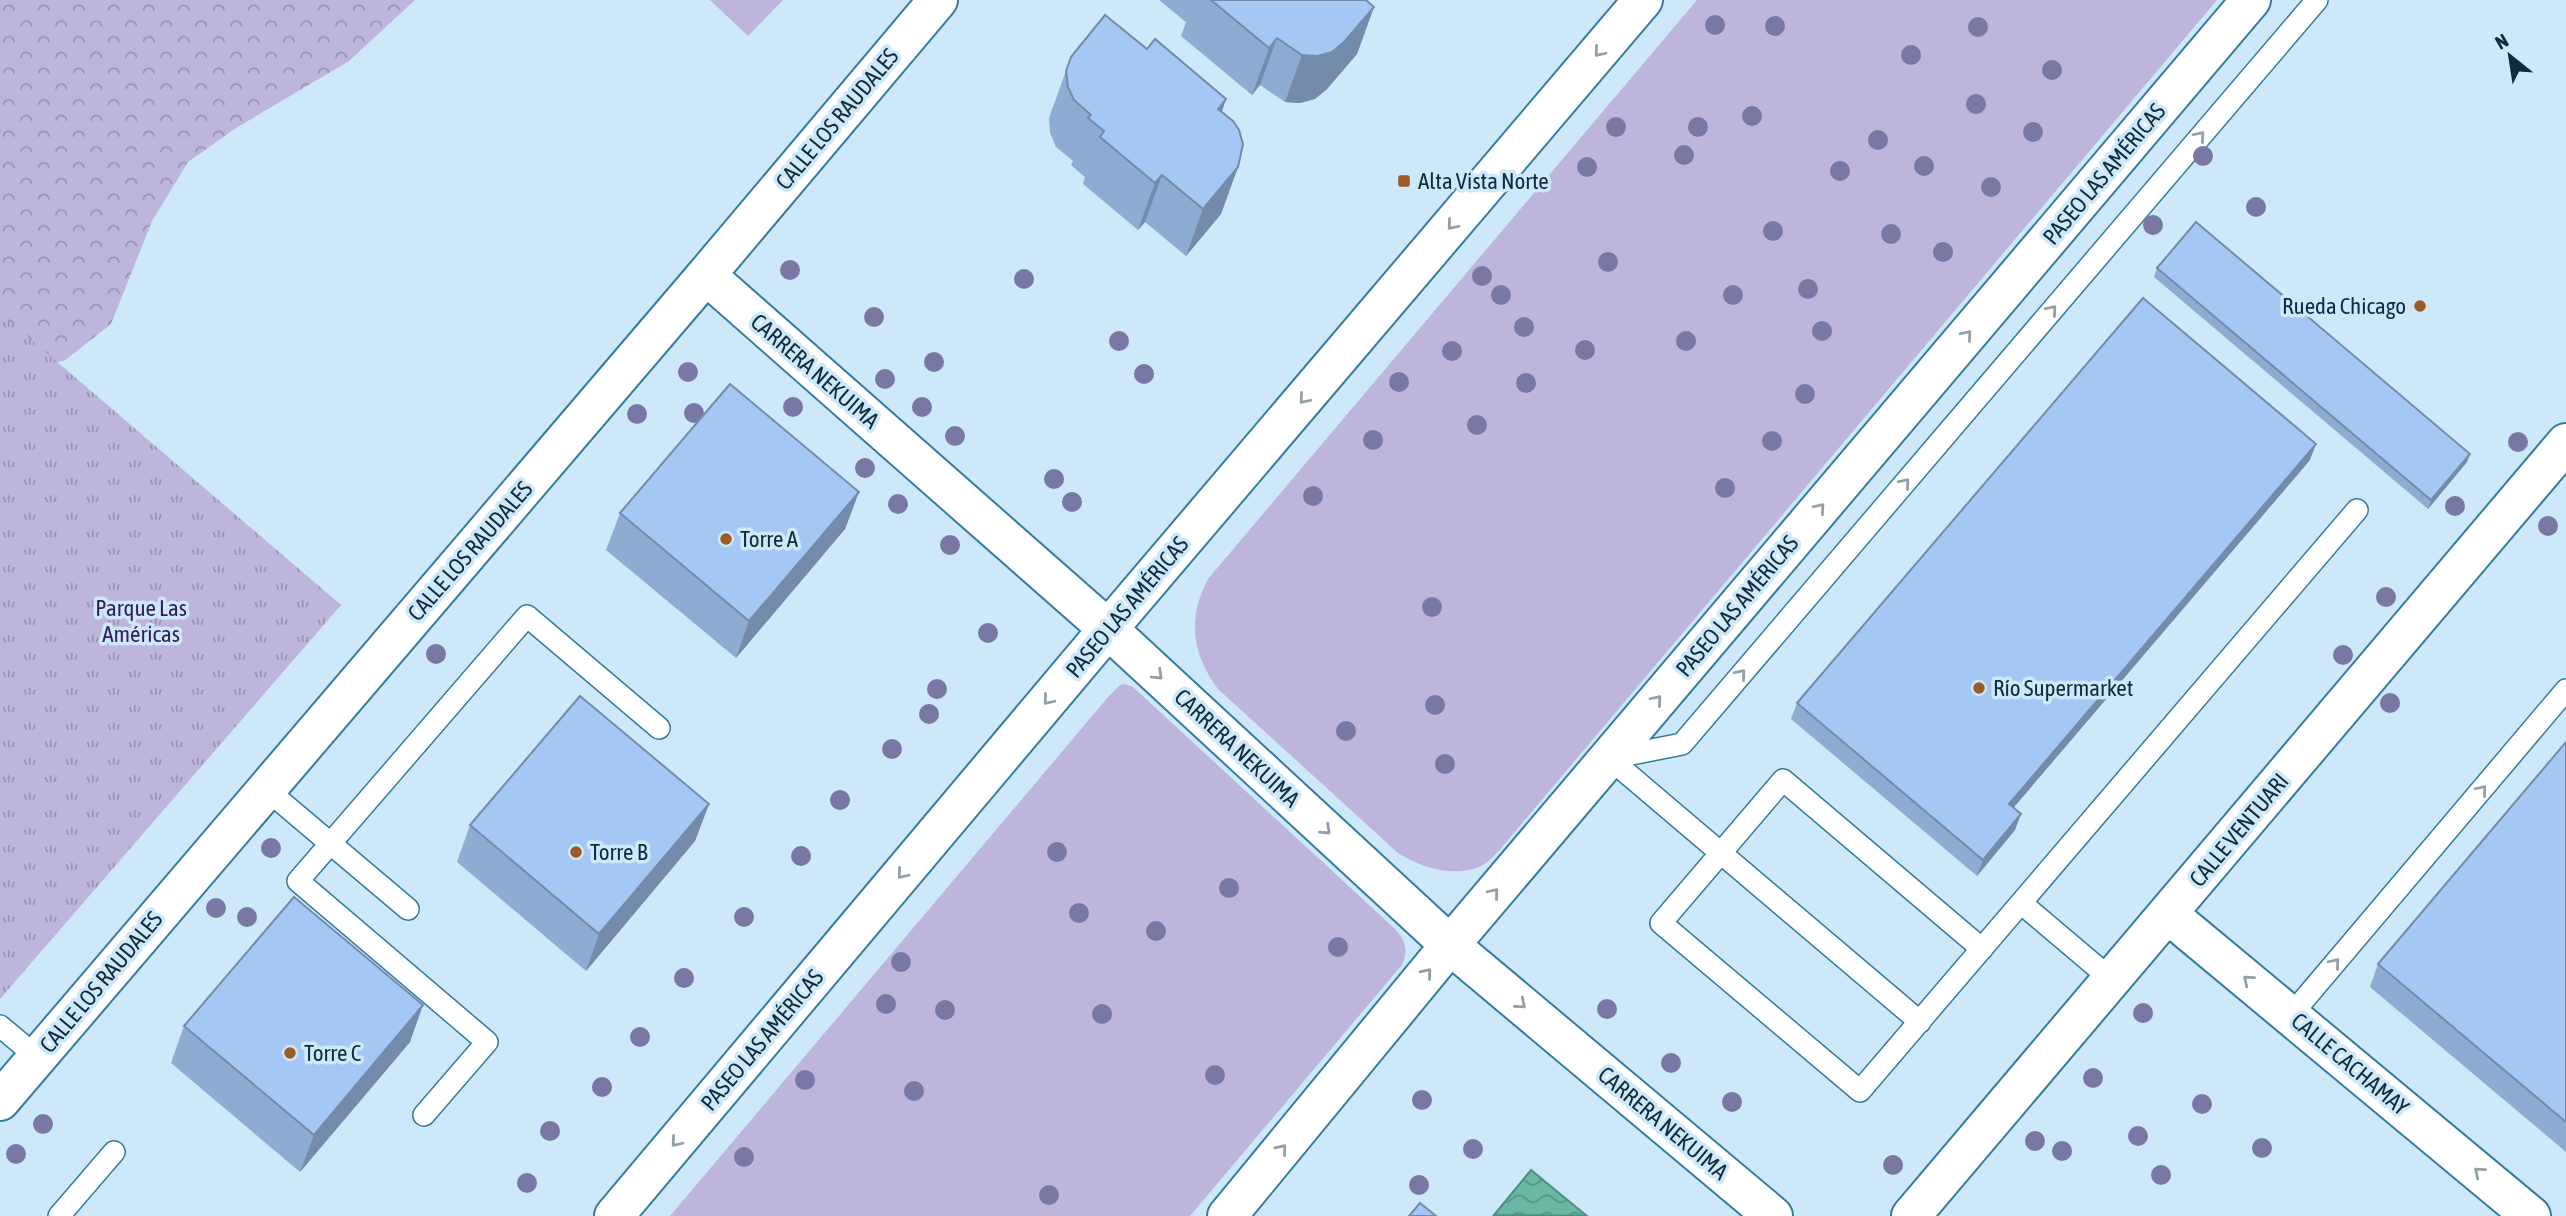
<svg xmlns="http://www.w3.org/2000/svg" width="2566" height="1216" font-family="'Asap Condensed',sans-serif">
	<defs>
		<pattern id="forest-crowns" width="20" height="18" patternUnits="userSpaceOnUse" patternTransform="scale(1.75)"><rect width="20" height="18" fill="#bdb5db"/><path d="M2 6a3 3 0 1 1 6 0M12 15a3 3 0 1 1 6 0" fill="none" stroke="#9893b3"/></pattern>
		<pattern id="park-tufts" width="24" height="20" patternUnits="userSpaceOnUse" patternTransform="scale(1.75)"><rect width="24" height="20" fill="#bdb5db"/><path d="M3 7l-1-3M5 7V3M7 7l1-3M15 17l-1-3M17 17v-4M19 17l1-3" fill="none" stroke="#9893b3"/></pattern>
		<pattern id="water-waves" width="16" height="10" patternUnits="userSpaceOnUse" patternTransform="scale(1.75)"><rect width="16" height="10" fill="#69b8a4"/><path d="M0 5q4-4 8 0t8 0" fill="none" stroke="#559687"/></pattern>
	</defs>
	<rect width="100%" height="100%" fill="#cde8f9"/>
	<path fill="#bdb5db" d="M710,0H783L748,36Z
		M1697,0H2217L1502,847C1496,854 1489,862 1481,866C1455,878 1421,868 1398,853L1218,689C1192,654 1187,619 1208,579Z
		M1125,684L1133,687L1395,929C1406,941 1409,952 1401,966L1190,1216H670L1109,696L1120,685Z"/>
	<path fill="url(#forest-crowns)" d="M0,0H415L349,61L236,128L188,162L152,221L111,324L64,361L23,367L0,378Z"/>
	<path fill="url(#park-tufts)" d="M0,313L341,605L0,999Z"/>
	<path fill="url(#water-waves)" stroke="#4e8e85" stroke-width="2" d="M1531,1170L1587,1216L1494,1215Z"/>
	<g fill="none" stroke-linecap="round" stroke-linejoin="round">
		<g stroke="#367ca2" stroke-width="24">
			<path id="lane" d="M1609,758L1920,1022
				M1611,758L1682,744L2317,0
				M266,789L408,909
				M2021,903L2112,980
				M1982,949L1783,780L1661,923L1860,1091L2357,510
				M2291,1015L2566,690
				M0,1026L37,1057
				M424,1115L487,1042L298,881L527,616L659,728
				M59,1216L114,1152"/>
		</g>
		<g stroke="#367ca2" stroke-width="42">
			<path id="street" d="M706,275L1108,629
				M2168,914L2531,1216
				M0,1101L706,275L938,0
				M1911,1216L2566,443"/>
		</g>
		<g stroke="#367ca2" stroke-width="42">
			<path id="secondary" d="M1108,629L1450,945L1773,1216
				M614,1216L1108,629L1643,0
				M1227,1216L1450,945L2251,0"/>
		</g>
		<use href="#lane" stroke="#fff" stroke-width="21"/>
		<use href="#street" stroke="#fff" stroke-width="38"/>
		<use href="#secondary" stroke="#fff" stroke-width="38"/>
	</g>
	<g fill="#7978a5">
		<circle cx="1715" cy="25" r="10"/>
		<circle cx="1775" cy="26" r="10"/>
		<circle cx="1978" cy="27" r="10"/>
		<circle cx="1911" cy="55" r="10"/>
		<circle cx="2052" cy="70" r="10"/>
		<circle cx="1976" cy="104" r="10"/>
		<circle cx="1752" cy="116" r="10"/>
		<circle cx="1616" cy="127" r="10"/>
		<circle cx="1698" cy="127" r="10"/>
		<circle cx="2033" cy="132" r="10"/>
		<circle cx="1878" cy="140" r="10"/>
		<circle cx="1684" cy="155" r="10"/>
		<circle cx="2203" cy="156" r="10"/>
		<circle cx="1924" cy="166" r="10"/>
		<circle cx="1587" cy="167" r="10"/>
		<circle cx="1840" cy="171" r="10"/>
		<circle cx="1991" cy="187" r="10"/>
		<circle cx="2256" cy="207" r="10"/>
		<circle cx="2153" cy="225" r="10"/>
		<circle cx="1773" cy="231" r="10"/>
		<circle cx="1891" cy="234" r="10"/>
		<circle cx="1943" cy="252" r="10"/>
		<circle cx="1608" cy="262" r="10"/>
		<circle cx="790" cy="270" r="10"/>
		<circle cx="1482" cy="276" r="10"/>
		<circle cx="1024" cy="279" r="10"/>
		<circle cx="1808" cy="289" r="10"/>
		<circle cx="1501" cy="295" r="10"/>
		<circle cx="1733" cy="295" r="10"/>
		<circle cx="874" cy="317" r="10"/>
		<circle cx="1524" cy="327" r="10"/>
		<circle cx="1822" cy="331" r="10"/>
		<circle cx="1119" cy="341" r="10"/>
		<circle cx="1686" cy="341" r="10"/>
		<circle cx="1585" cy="350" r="10"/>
		<circle cx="1452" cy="351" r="10"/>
		<circle cx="934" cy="362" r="10"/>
		<circle cx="688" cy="372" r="10"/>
		<circle cx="1144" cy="374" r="10"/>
		<circle cx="885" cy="379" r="10"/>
		<circle cx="1399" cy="382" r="10"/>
		<circle cx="1526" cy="383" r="10"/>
		<circle cx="1805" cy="394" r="10"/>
		<circle cx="793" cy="407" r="10"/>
		<circle cx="922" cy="407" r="10"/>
		<circle cx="694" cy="413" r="10"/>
		<circle cx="637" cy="414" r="10"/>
		<circle cx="1477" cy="425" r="10"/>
		<circle cx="955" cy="436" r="10"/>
		<circle cx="1373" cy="440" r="10"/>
		<circle cx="1772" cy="441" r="10"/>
		<circle cx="2518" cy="442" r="10"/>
		<circle cx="865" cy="468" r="10"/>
		<circle cx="1054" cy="479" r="10"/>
		<circle cx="1725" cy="488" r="10"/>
		<circle cx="1313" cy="496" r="10"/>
		<circle cx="1072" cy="502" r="10"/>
		<circle cx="898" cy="504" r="10"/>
		<circle cx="2455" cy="506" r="10"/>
		<circle cx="2548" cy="526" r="10"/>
		<circle cx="950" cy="545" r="10"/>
		<circle cx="2386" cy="597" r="10"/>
		<circle cx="1432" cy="607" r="10"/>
		<circle cx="988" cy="633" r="10"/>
		<circle cx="436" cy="654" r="10"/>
		<circle cx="2343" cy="655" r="10"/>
		<circle cx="937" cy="689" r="10"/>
		<circle cx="2390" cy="703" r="10"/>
		<circle cx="1435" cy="705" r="10"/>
		<circle cx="929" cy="714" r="10"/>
		<circle cx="1346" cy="731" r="10"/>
		<circle cx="892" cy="749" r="10"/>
		<circle cx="1445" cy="764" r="10"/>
		<circle cx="840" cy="800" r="10"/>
		<circle cx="271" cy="848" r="10"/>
		<circle cx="1057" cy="852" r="10"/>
		<circle cx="801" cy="856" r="10"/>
		<circle cx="1229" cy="888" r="10"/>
		<circle cx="216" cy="908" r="10"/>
		<circle cx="1079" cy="913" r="10"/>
		<circle cx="247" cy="917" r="10"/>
		<circle cx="744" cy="917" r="10"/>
		<circle cx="1156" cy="931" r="10"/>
		<circle cx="1338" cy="947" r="10"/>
		<circle cx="901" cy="962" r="10"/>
		<circle cx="684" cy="978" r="10"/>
		<circle cx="886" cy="1004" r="10"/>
		<circle cx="1607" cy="1009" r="10"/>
		<circle cx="945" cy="1010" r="10"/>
		<circle cx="2143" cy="1013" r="10"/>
		<circle cx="1102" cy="1014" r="10"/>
		<circle cx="640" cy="1037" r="10"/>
		<circle cx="1671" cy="1063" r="10"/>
		<circle cx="1215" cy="1075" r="10"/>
		<circle cx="2093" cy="1078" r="10"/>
		<circle cx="805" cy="1080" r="10"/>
		<circle cx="602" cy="1087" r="10"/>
		<circle cx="914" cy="1091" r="10"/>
		<circle cx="1422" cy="1100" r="10"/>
		<circle cx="1732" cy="1102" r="10"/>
		<circle cx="2202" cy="1104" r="10"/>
		<circle cx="43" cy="1124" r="10"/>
		<circle cx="550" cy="1131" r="10"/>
		<circle cx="2138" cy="1136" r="10"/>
		<circle cx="2035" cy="1141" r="10"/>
		<circle cx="2262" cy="1148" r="10"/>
		<circle cx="1473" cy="1149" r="10"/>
		<circle cx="2062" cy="1151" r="10"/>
		<circle cx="16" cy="1154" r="10"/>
		<circle cx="744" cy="1157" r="10"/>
		<circle cx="1893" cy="1165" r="10"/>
		<circle cx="2161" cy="1175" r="10"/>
		<circle cx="527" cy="1183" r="10"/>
		<circle cx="1419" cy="1185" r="10"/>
		<circle cx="1049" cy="1195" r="10"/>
	</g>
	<path fill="#8eabd2" d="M1159,0H1366L1374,7L1357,54L1327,89L1315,99L1300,103L1285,102L1260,85L1252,95L1181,36L1186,22Z
		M1147,49L1226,99L1222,112L1238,167L1221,214L1186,256L1145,222L1138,230L1083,184L1085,177L1071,165L1073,161L1056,147L1050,133L1049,118L1071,57Z
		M2157,268L2467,462L2428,509L2154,277Z
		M2310,460L2013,808L2015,830L1977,876L1791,719L1797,703Z
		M859,492L845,529L736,658L606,550L620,513Z
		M2566,742V1152L2370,987L2378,964Z
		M709,804L695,841L586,971L457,862L470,825Z
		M184,1026L410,1042L300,1172L171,1063Z"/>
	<path fill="#748bab" d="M1374,7L1357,54L1327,89L1315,99L1300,103L1285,102L1302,55Z
		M1277,38L1260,85L1252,95L1269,48Z
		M1226,99L1209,146L1218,109Z
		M1238,167L1221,214L1186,256L1203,209Z
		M1162,175L1145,222L1138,230L1155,183Z
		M2316,444L2310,460L2003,820L2009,804Z
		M2470,454L2467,462L2428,509L2431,500Z
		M859,492L845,529L736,658L749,621Z
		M709,804L695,841L586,971L599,934Z
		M2021,814L2015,830L1977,876L1983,860Z
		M423,1005L410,1042L300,1172L314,1135Z"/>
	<path fill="#a5c7f4" stroke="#748bab" stroke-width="2" d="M1211,0H1366L1374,7L1344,42L1332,52L1318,56L1302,55L1277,38L1269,48Z
		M1105,15L1147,49L1155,39L1226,99L1218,109L1233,121L1239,130L1243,144L1238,167L1203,209L1162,175L1155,183L1100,137L1104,131L1088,118L1091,115L1074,100L1068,87L1066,71L1071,57Z
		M2196,222L2470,454L2431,500L2157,268Z
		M2143,298L2316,444L2009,804L2021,814L1983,860L1797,703Z
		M730,384L859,492L749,621L620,513Z
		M580,696L709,804L599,934L470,825Z
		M2566,742V1122L2378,964Z
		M294,897L423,1005L314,1135L184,1026Z
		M1420,1203L1436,1216H1409Z"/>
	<defs><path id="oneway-chevron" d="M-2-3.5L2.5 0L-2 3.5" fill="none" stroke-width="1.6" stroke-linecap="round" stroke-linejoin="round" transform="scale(1.75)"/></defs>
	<g stroke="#93a0a7">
		<use href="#oneway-chevron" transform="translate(1599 52) rotate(130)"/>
		<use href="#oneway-chevron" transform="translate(2200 136) rotate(-50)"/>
		<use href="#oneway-chevron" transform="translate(1452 225) rotate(130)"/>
		<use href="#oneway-chevron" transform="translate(2052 310) rotate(-50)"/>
		<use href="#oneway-chevron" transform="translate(1967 335) rotate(-50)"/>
		<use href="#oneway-chevron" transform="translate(1304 399) rotate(130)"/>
		<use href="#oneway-chevron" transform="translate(1905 483) rotate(-50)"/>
		<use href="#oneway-chevron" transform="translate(1820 508) rotate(-50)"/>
		<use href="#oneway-chevron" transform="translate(1741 674) rotate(-50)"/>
		<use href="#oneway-chevron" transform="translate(1158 675) rotate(43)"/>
		<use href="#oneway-chevron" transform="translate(1048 700) rotate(130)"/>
		<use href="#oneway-chevron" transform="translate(1657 700) rotate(-50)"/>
		<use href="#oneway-chevron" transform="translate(2482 790) rotate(-50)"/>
		<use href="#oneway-chevron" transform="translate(1326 830) rotate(43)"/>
		<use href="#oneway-chevron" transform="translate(902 874) rotate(130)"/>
		<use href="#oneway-chevron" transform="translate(1494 893) rotate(-50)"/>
		<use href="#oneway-chevron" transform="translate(2335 963) rotate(-50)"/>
		<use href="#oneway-chevron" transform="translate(1427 973) rotate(-51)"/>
		<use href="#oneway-chevron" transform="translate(2248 980) rotate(-140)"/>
		<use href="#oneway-chevron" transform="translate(1521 1004) rotate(40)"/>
		<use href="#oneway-chevron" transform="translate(676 1142) rotate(130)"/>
		<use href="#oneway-chevron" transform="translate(1282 1149) rotate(-51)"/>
		<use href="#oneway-chevron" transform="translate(2479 1172) rotate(-140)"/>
	</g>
	<g fill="#9c5a27" stroke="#cde8f9" stroke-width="2.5">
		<rect x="1397" y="174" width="14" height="14" rx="3.5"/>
		<circle cx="2420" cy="306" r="7"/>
		<circle cx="726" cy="539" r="7"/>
		<circle cx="1979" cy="688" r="7"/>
		<circle cx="576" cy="852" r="7"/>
		<circle cx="290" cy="1053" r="7"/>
	</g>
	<g text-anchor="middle" stroke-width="7" stroke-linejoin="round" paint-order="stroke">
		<g font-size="23" fill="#0f2c3c" stroke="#cde8f9">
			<text transform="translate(837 119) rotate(-50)" y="8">CALLE LOS RAUDALES</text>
			<text transform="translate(2104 174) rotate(-50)" y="8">PASEO LAS AMÉRICAS</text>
			<text transform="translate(815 371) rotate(41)" y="8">CARRERA NEKUIMA</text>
			<text transform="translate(470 551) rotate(-49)" y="8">CALLE LOS RAUDALES</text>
			<text transform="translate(1737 606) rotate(-50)" y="8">PASEO LAS AMÉRICAS</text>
			<text transform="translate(1127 607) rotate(-50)" y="8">PASEO LAS AMÉRICAS</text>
			<text transform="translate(1237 748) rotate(43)" y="8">CARRERA NEKUIMA</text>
			<text transform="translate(2239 830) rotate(-50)" y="8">CALLE VENTUARI</text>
			<text transform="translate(101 982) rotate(-50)" y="8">CALLE LOS RAUDALES</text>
			<text transform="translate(762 1040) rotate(-50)" y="8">PASEO LAS AMÉRICAS</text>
			<text transform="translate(2350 1064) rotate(40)" y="8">CALLE CACHAMAY</text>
			<text transform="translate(1663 1123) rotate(40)" y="8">CARRERA NEKUIMA</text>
		</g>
		<g font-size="23" fill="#0f2c3c" stroke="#cde8f9" text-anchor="start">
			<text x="1418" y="189">Alta Vista Norte</text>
			<text x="2406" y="314" text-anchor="end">Rueda Chicago</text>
			<text x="740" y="547">Torre A</text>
			<text x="1993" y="696">Río Supermarket</text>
			<text x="590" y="860">Torre B</text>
			<text x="304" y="1061">Torre C</text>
		</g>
		<g font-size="23" fill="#341c60" stroke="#cde8f9">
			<text x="141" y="616">Parque Las<tspan x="141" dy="26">Américas</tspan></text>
		</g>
	</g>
	<g transform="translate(2510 56) rotate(330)" stroke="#cde8f9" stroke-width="5" paint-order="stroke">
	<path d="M0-5L12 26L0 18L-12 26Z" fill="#0f2c3c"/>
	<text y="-10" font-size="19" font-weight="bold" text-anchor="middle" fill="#0f2c3c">N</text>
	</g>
</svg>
